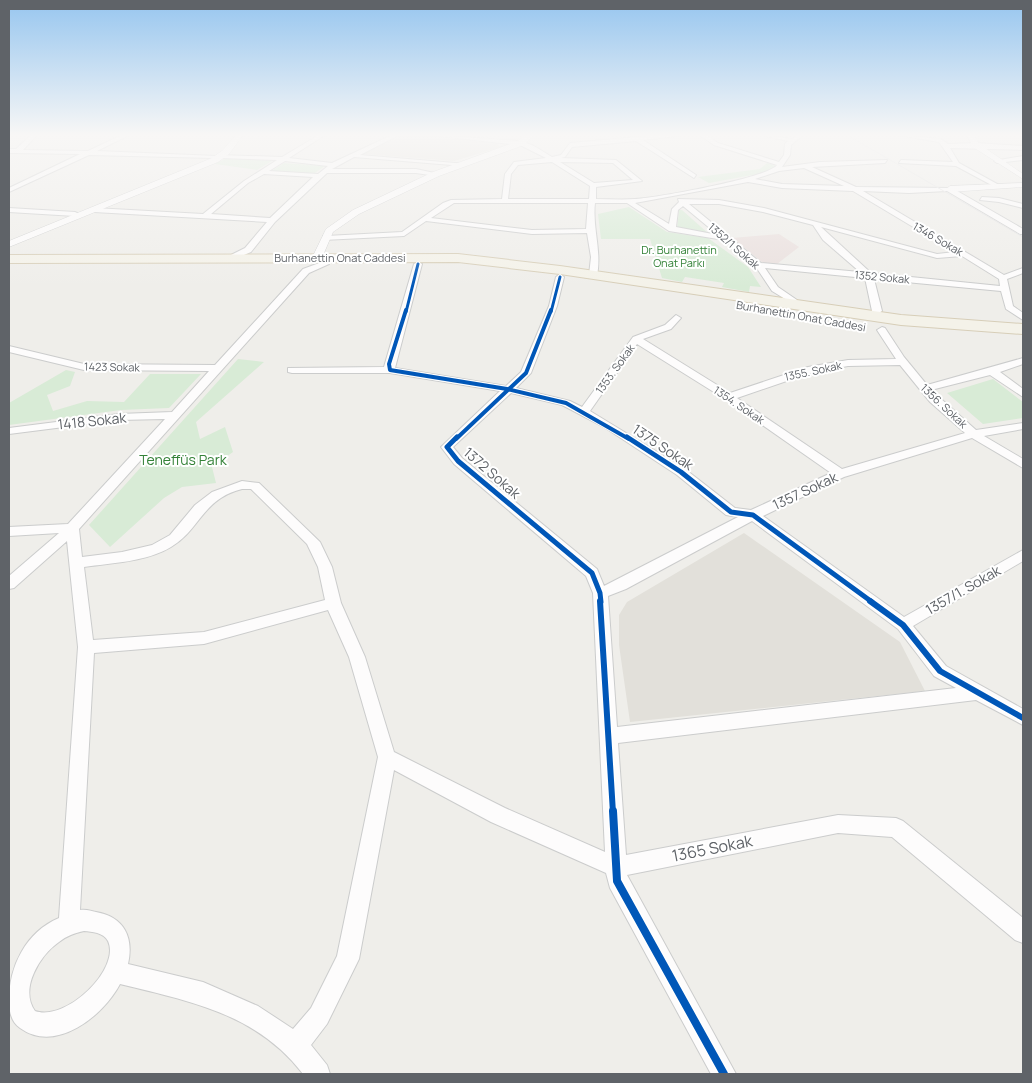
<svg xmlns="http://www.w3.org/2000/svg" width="1032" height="1083" font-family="Manrope,sans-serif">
	<rect width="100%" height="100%" fill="#efeeea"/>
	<path fill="#e2e0da" d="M401,136H431L496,143L501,147L454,161L363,154Z
		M744,533L900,642L925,691L630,722L619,645V615L627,602Z"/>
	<path fill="#eae0de" d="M779,234L799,247L777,264L763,263L732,238Z"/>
	<path fill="#d8ebd6" d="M226,158L272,161L257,170L215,164Z
		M284,163L325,166L312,175L270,172Z
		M767,163L775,165L773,169L758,174L709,183L698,177L760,169Z
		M629,207L667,232L708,238L748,267L761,287L750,286L749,292L722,287L724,283L685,277L682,282L662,278L650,239H601L598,214Z
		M679,210H682L709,234L677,229Z
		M238,359L264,362L196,422L200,439L225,427L233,452L212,467L216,483L182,487L164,498L110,547L89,525Z
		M66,370L75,372L70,386L47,395L53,411L87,401L124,402L150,374H201L169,408L121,410L9,425V403Z
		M993,379L1023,402V418L983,424L947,393Z"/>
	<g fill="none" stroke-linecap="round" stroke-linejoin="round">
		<g stroke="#cbcccc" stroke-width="2">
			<path id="minor" d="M31,135H37L23,150L88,151L122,135H129L97,151L217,156L214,158L89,155L9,192V188L80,154L9,153V149H16Z
				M319,135H325L289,158L332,163L392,135H399L360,155L467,164L464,166L354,157L332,169H416L439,174L436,176L416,173H327L275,222L251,252L232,260L228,258L229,256L245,248L267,222L94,212L91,210L94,208L203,214L244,181L277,160L221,158L219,155L282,157ZM285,161L328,166L318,174L269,171ZM264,174L313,177L270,218L211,214L248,183Z
				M430,135L521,141L534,146L552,157L561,155L570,143L660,135H685L643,140L696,175L694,178L636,141L572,147L565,157L561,158L616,160L642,181L596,187V199C609,199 622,200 635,199C655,198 768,178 777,165L714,145L700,135H706L718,143L779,162L784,155L785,144L788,141L762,135L792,139L797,135H803L791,145L790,155L782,167L820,162L887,160L885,163L812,167L856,187L952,188L1023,229V234H1020L947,191L909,193L863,191L1004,275L1023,268V273L1007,279L1013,306L1023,313V320L1006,309L1001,291L874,279L882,311L877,314L872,311L865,278L765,268L778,287L797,300L790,302L772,291L756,267L724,240L669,231L627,203H595C592,227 602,251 597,275L593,277L589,275L591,257L587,233L532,234L426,221L404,236L323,240V236H326L402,232L443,203L451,200L502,199L505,174L514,162L546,158L520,145ZM552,162L590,186L589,199H508L511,174L518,165ZM560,162L613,163L633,180L594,183ZM804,168L844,186L782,184L755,179L779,171ZM748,182L782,188L853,191L955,252L937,254L764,208L719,200L678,199L679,202L672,209L669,224L635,203ZM454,203H588L586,229L532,230L431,218ZM689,204H719L763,212L813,225L823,240L860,272L761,263ZM683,206L718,235L676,227L678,210ZM821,227L937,258L962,256L999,279L1000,286L871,273Z
				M898,135L941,139L948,144L976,143L1023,146V150L950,148L959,163L999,185L997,188L956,166L899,163L901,160L953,162L939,142Z
				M1023,156V160L997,163L994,161Z
				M982,197L999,198L1023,204V208L999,202L980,200Z
				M9,208L75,212L79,214L75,216L9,212Z
				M322,262L329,264L309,273L79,529L82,557L122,552L152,545L170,535L195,505L212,492L242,481L259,483L320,542L332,567L341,603L365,657L394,752L505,808L605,852L593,593L586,576L454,464L441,447L500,391L390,373H292L288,372V368L384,367L414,264L418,262L422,264L395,368L506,386L521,372L549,306L556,277L560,274L564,277L557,306L531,373L516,388L570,401L582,407L633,337L665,325L676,315L681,318L671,329L643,339L730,393L808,367L848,360L896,359L877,330L882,327L885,328L904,357L927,385L1023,358V364L1000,372L1023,389V397L990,375L931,390L976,430L1023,423V429L984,436L1023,459V468L972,438L844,477L763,516L904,617L1023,550V561L913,626L946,666L1023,709V725L976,700L618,743L626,855L838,815L896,818L903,821L1023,918V943L1015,940L892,837L838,833L627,875L736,1074H711L610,888L606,873L491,822L394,770L359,959L327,1024L311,1045L327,1065L330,1074H303C258,1014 189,1001 120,984C103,1016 56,1054 20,1028C11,1022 9,1010 9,1001C9,966 26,932 59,918L78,647L67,541L14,588L9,589V576L59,533L9,536V527L68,524L165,419L119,420L9,434V428L119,414L172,412L209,371L84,370L9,352V346L84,364L215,365L303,269ZM637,344L725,399L831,473L751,510L735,508L685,469L590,411ZM900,365L930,402L965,433L842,469L737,398L810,373L848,366ZM511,393L562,405L604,427L677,475L726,515L738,517L604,586L597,569L462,458L453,447ZM242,489H251L307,544L318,567L325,600L204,632L93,640L84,567C112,563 146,562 171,547C200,530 202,499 242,489ZM752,521L898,629L934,676L956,688L617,727L608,596L626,589ZM328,610L349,657L378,757L337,956L311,1008L293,1029L258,1006L203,982L128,964C134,937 124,917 96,912C91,911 86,909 80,910L94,653L204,644ZM84,931C92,932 103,932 108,941C121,969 66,1022 35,1011C19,989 40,955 59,942C66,936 75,933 84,931Z"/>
		</g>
		<g stroke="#cbcccc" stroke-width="1">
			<path id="tertiary" d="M236,135H243L229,154L218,162L9,247V241L212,158L223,150Z
				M526,135H534L524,145L439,176L359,214L333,232L321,260L312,258L326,229L353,210L433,172L518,141Z
				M967,135H974L979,144L1023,174V179L973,147Z
				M1023,183V187L950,192L946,189L950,186Z"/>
		</g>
		<g stroke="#d7ceb8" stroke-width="2">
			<path id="primary" d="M458,254L560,266L901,315L1023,324V334L901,325L560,274L458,262L9,263V255Z"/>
		</g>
		<use href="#minor" fill="#fdfcfc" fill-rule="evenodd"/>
		<use href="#tertiary" fill="#fdfcfc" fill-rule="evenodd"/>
		<use href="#primary" fill="#f4f2e9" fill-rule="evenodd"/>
		<path stroke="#e4e4e4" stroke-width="1" d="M847,135L1023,237"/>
		<g stroke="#fff" stroke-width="5">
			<path id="cycleway-far4" d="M406,312L418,264
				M551,312L560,277"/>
		</g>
		<g stroke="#fff" stroke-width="6">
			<path id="cycleway-far3" d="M406,310L389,364L390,370L507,389L566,403L629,439
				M456,439L526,373L551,310"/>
		</g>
		<g stroke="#fff" stroke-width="8">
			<path id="cycleway-far2" d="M457,437L447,447L458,461L592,573L600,593L601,602
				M627,437L681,472L731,512L753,515L872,602"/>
		</g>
		<g stroke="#fff" stroke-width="9">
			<path id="cycleway-far1" d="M600,601L613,813
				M870,601L903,625L940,671L1023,718"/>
		</g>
		<g stroke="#fff" stroke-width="11">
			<path id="cycleway" d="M613,811L617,881L724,1074"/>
		</g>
		<use href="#cycleway-far4" stroke="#0057b8" stroke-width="3"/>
		<use href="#cycleway-far3" stroke="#0057b8" stroke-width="4"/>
		<use href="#cycleway-far2" stroke="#0057b8" stroke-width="5"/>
		<use href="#cycleway-far1" stroke="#0057b8" stroke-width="6"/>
		<use href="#cycleway" stroke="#0057b8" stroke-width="8"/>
	</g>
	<linearGradient id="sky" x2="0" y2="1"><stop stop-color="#97c6ef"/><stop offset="0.47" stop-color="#f8f7f6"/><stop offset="1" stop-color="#f8f7f6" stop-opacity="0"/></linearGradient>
	<rect width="1032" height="287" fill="url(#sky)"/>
	<g text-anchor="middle" stroke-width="4" stroke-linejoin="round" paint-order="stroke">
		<g font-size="11" fill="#5f6368" stroke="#fff">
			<text transform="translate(938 239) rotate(30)" y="4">1346 Sokak</text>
			<text transform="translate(734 246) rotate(41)" y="4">1352/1 Sokak</text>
			<text x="340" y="262">Burhanettin Onat Caddesi</text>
			<text transform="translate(882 277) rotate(5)" y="4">1352 Sokak</text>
			<text transform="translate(801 316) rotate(10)" y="4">Burhanettin Onat Caddesi</text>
			<text transform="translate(112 367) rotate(1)" y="4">1423 Sokak</text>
			<text transform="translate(615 369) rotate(-54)" y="4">1353. Sokak</text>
			<text transform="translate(813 371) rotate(-12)" y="4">1355. Sokak</text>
			<text transform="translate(739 405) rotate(34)" y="4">1354. Sokak</text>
			<text transform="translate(944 406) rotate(43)" y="4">1356. Sokak</text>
		</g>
		<g font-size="11" fill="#348238" stroke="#fff">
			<text x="679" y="254">Dr. Burhanettin<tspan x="679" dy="13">Onat Parkı</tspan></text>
		</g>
		<g font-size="14" fill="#5f6368" stroke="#fff">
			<text transform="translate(92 421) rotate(-6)" y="5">1418 Sokak</text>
			<text transform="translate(663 447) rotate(34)" y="5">1375 Sokak</text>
			<text transform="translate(492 473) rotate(41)" y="5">1372 Sokak</text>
			<text transform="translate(805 491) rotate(-25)" y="5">1357 Sokak</text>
			<text transform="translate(963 590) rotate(-30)" y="5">1357/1. Sokak</text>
		</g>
		<g font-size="14" fill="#348238" stroke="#fff">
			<text x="183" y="465">Teneffüs Park</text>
		</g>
		<g font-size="16" fill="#5f6368" stroke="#fff">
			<text transform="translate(712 848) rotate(-11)" y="6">1365 Sokak</text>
		</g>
	</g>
	<rect width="1032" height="1083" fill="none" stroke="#5f6368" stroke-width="20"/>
</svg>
